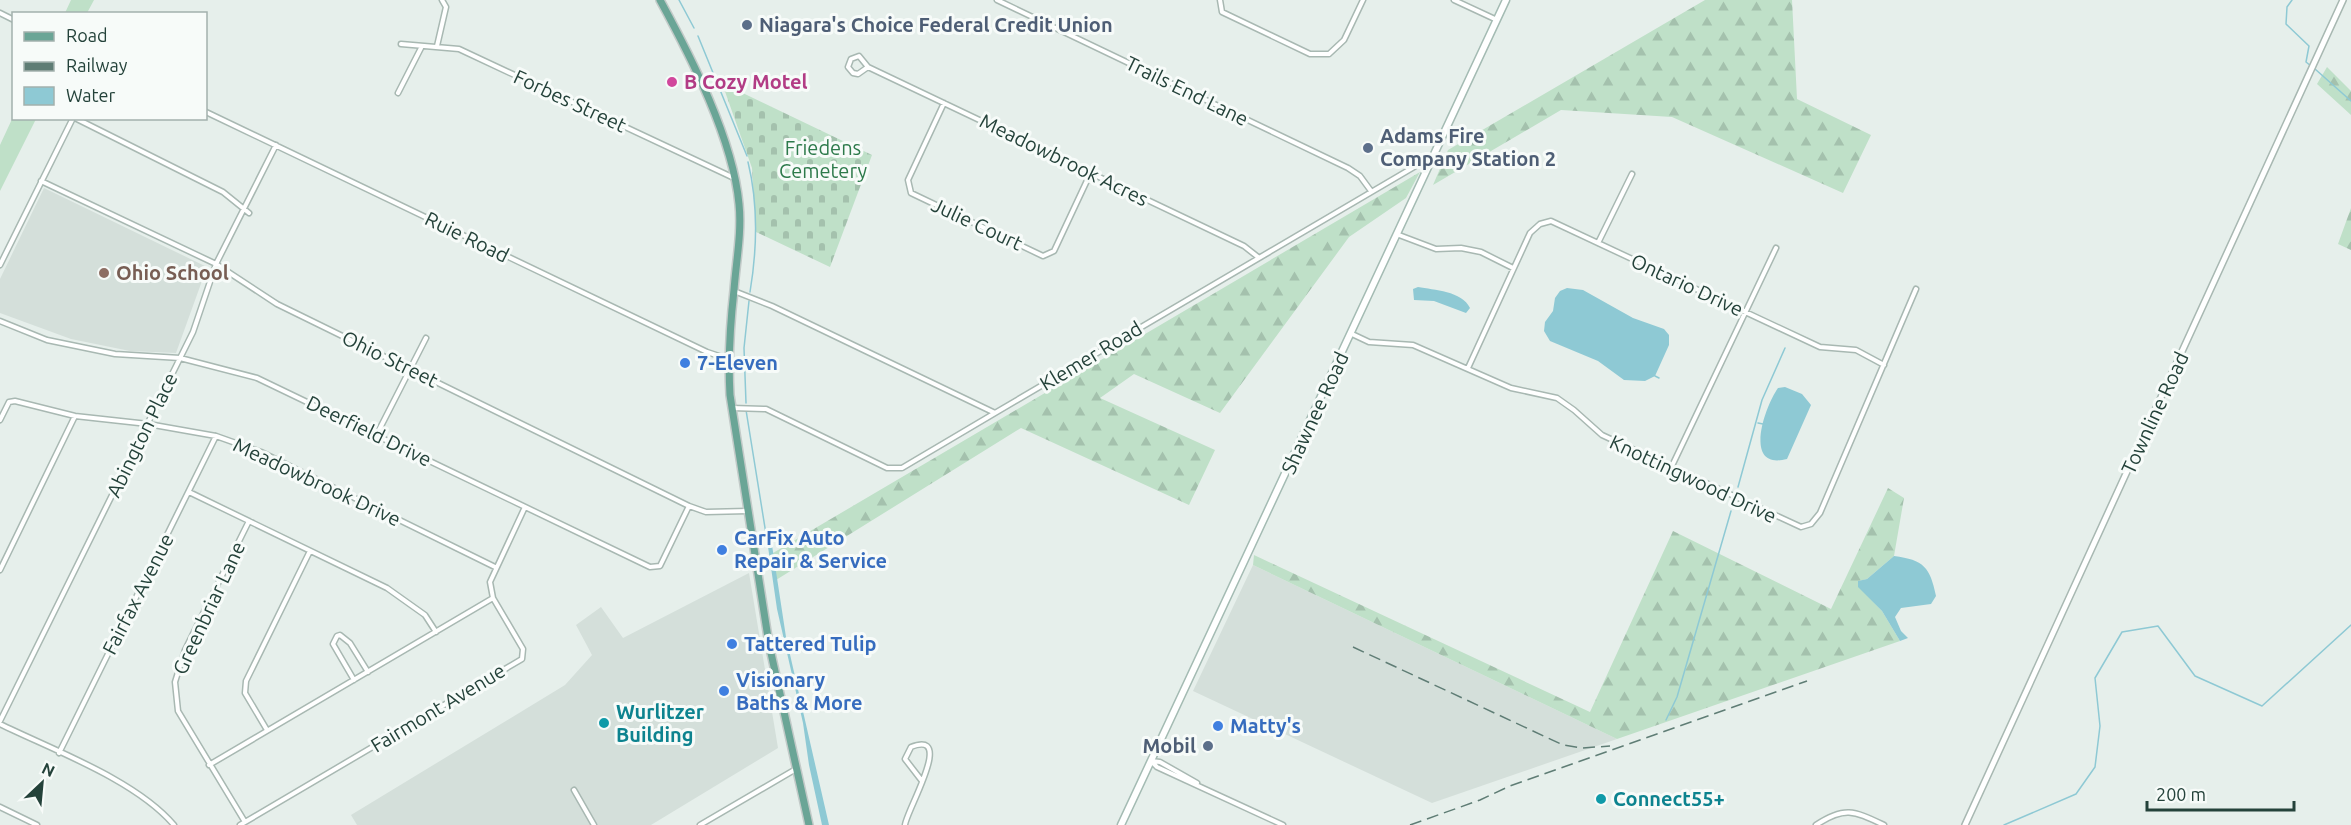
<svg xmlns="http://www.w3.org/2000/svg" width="2351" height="825" font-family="Ubuntu,sans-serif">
	<defs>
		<pattern id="forest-firs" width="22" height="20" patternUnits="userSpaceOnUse" patternTransform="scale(1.5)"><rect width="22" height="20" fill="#bfe0c8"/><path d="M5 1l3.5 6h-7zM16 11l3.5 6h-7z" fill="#a4c1ad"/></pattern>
		<pattern id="cemetery-stones" width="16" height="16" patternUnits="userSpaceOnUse" patternTransform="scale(1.5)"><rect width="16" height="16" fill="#bfe0c8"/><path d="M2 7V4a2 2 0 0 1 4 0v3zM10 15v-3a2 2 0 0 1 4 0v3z" fill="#a4c1ad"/></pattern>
	</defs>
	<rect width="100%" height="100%" fill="#e6efeb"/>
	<path fill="#d4dfda" d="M44,188L207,267L176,353L130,351L71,339L0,313V279Z
		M1253,565L1617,739L1432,803L1193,691Z
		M749,573L778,748L651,825H357L351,815L565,685L592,655L576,625L601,607L623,638Z"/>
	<path fill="#bfe0c8" d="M71,0H94L87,13H65Z
		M13,117L36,119L0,191V145Z"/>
	<path fill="url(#forest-firs)" d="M1705,0H1792L1797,99L1871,135L1843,193L1672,117L1561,110L1433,185L1448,150Z
		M2327,67L2351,91V115L2317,84Z
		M1420,172L1406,198L1349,237L1220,413L1134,374L1100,398L1215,450L1189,505L1021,428L776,580L773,553Z
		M2351,208V250L2338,244Z
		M1888,488L1904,498L1894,556L1867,579L1859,581V587L1882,611L1900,641L1617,739L1253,565L1254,555L1590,712L1673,531L1831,609Z"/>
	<path fill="url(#cemetery-stones)" d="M722,83L872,155L830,267L756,232L752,168Z"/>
	<path fill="#8ec9d4" d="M1418,287C1434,290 1462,291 1470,308L1466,313L1434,301L1414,300L1413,289Z
		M1567,288L1583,290L1633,318L1664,329L1669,335V345L1655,376L1645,381L1624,380L1598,361L1550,341L1544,331L1545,322L1553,311L1555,298L1560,291Z
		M1785,387L1802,394L1811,405L1787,459C1742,471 1765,406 1778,388Z
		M770,532L786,637L829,825H822L809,765L803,723L777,609L766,533Z
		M1894,556C1924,560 1930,567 1936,596L1931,604L1901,608L1895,617L1901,631L1908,638L1900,641L1882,611L1858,587V581L1867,579Z"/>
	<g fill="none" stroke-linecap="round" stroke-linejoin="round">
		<path stroke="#8ec9d4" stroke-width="1.5" d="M679,0L694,28
			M2292,0L2287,7L2286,24L2309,46L2306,62L2311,66
			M698,36L747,156
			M2315,69L2351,101
			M748,162C758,203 757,250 750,292
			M1655,376L1659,378
			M746,403L744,348L749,301
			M746,410L766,534
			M1758,423L1763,424
			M1738,487L1762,400L1785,348
			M1666,720L1677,697L1731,511
			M2004,825L2076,794L2095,767L2100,726L2095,678L2122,632L2158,626L2195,676L2262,706L2351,625"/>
		<g stroke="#a8b8b2" stroke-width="7">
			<path id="minor" d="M997,0L1348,168L1360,176L1371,191
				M1220,0L1222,12L1310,54H1329L1344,40L1363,0
				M1454,0L1497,20
				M0,13L14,20
				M401,44L459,49L734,178
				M437,46L446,7L442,0
				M868,67L858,74L853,73L848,67L851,59L859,56L868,67L1244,246L1258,257
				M398,93L421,48
				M944,103L908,180L911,193L1043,256L1054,251L1091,172
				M206,112L707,352L728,359
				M75,118L223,192L249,213
				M41,181L216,264L277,304L689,506L706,512L748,511
				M1399,235L1436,249L1461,248L1481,252L1513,268
				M1598,243L1632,174
				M0,265L73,118
				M734,291L772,306L995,413L1431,157
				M0,321L47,340L115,354L180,358L257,378L650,567L660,566L689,506
				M1352,334L1369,342L1413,345L1511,388L1557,398L1574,410L1602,435L1801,527L1811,524L1820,513L1916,289
				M1468,368L1530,233L1540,224L1551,221L1820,347L1856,350L1884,365
				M732,408L766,409L887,468H902L995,413
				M0,420L9,402L15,401L75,416L148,424L216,436L261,452L495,567
				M377,434L426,338
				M1671,468L1776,248
				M189,492L387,588L425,615L436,632
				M0,570L75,416
				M354,680L333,644L337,636L340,635L350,643L368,672
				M0,721L193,332L216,264L276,145
				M0,724C53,750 136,780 174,825
				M267,730L245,693L246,681L310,551
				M59,753L216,436
				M1151,761L1157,767L1283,825
				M1151,761L1160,762L1197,783
				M209,765L493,598
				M574,790L594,825
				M0,807L37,825
				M245,822L178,711L175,682L185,650L249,521
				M240,825L522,659L523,649L493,598L490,582L525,507
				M700,825L796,769
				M905,825C906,811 956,729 911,747L905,759L922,781
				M1816,825C1845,806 1854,811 1884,825"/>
		</g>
		<g stroke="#a8b8b2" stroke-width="8">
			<path id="tertiary" d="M1965,825L2343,0"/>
		</g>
		<g stroke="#a4bbb3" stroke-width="9">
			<path id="secondary" d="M1121,825L1506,0"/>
		</g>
		<g stroke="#c2cac8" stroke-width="10">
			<path id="primary" d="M660,0C691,57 733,139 739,204C742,232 736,262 734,290C730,325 728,360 730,395L769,644L809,825"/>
		</g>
		<use href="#minor" stroke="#fff" stroke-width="4"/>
		<use href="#tertiary" stroke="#fff" stroke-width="5"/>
		<use href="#secondary" stroke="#fff" stroke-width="6"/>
		<use href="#primary" stroke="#6aa596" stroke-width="7"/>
		<path stroke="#5f7d75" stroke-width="1.5" stroke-dasharray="12 6" stroke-linecap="butt" d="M1353,647L1563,745L1582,748L1610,746
			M1410,825L1480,800L1510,786L1807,681"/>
	</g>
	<g fill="#5c6f8a" stroke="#f7fbf9" stroke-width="2">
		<circle cx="747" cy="25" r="6"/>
		<circle cx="1368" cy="148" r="6"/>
		<circle cx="1208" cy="746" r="6"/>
	</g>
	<circle fill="#d1479c" stroke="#f7fbf9" stroke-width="2" cx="672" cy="82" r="6"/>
	<circle fill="#8d6e63" stroke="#f7fbf9" stroke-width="2" cx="104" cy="273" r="6"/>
	<g fill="#3f7fe0" stroke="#f7fbf9" stroke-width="2">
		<circle cx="685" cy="363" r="6"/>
		<circle cx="722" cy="550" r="6"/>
		<circle cx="732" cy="644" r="6"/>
		<circle cx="724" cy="691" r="6"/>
		<circle cx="1218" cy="726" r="6"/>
	</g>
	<g fill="#0f9aa8" stroke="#f7fbf9" stroke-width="2">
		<circle cx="604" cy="723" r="6"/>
		<circle cx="1601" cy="799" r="6"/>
	</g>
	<g text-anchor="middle" stroke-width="6" stroke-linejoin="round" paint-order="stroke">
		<g font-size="20" font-weight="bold" fill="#4e5e75" stroke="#f7fbf9" text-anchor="start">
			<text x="759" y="32">Niagara's Choice Federal Credit Union</text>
			<text x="1380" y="143">Adams Fire<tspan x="1380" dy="23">Company Station 2</tspan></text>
			<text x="1196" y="753" text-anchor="end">Mobil</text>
		</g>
		<g font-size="20" font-weight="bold" fill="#b23c85" stroke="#f7fbf9" text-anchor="start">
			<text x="684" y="89">B Cozy Motel</text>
		</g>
		<g font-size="20" fill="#24423a" stroke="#f7fbf9">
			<text transform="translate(1187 91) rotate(26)" y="7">Trails End Lane</text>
			<text transform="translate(570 101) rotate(25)" y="7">Forbes Street</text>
			<text transform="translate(1064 160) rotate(26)" y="7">Meadowbrook Acres</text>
			<text transform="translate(977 224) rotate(25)" y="7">Julie Court</text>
			<text transform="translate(467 237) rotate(26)" y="7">Ruie Road</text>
			<text transform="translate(1687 285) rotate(25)" y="7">Ontario Drive</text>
			<text transform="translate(1091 356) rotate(-31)" y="7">Klemer Road</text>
			<text transform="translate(390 359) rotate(26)" y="7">Ohio Street</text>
			<text transform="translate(1315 413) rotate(-65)" y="7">Shawnee Road</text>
			<text transform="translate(2155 413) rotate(-65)" y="7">Townline Road</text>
			<text transform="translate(369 431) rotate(26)" y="7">Deerfield Drive</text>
			<text transform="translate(142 435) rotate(-64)" y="7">Abington Place</text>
			<text transform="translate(1693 479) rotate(25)" y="7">Knottingwood Drive</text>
			<text transform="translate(317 482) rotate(25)" y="7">Meadowbrook Drive</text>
			<text transform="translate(138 594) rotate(-63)" y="7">Fairfax Avenue</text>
			<text transform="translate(209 608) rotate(-65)" y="7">Greenbriar Lane</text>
			<text transform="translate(438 708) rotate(-31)" y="7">Fairmont Avenue</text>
		</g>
		<g font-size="20" fill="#2d7a4b" stroke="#f7fbf9">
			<text x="823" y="155">Friedens<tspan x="823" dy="23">Cemetery</tspan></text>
		</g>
		<g font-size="20" font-weight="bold" fill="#785e54" stroke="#f7fbf9" text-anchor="start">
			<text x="116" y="280">Ohio School</text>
		</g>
		<g font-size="20" font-weight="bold" fill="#366cbe" stroke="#f7fbf9" text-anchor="start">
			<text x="697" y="370">7-Eleven</text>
			<text x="734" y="545">CarFix Auto<tspan x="734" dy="23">Repair &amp; Service</tspan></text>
			<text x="744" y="651">Tattered Tulip</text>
			<text x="736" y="687">Visionary<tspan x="736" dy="23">Baths &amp; More</tspan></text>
			<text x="1230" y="733">Matty's</text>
		</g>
		<g font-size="20" font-weight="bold" fill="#0d838f" stroke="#f7fbf9" text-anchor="start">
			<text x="616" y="719">Wurlitzer<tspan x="616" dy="23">Building</tspan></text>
			<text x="1613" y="806">Connect55+</text>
		</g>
	</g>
	<rect x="12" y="12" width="195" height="108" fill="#f7fbf9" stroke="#a3b1ad" stroke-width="1.5"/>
	<rect x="24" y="32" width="30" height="9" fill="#6aa596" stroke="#a3b1ad" stroke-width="1.5"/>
	<text x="66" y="42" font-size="18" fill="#24423a">Road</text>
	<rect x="24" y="62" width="30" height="9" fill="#5f7d75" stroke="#a3b1ad" stroke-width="1.5"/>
	<text x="66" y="72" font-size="18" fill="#24423a">Railway</text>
	<rect x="24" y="87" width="30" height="18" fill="#8ec9d4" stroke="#a3b1ad" stroke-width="1.5"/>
	<text x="66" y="102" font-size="18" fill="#24423a">Water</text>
	<g transform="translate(42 783) rotate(26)" stroke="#f7fbf9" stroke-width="4.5" paint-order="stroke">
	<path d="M0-4.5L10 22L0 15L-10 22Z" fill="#24423a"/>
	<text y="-9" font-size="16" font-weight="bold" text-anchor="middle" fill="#24423a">N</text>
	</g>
	<path d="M2147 801v9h147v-9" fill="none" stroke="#24423a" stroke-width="3"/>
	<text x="2156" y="801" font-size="18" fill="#24423a" stroke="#f7fbf9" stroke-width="4.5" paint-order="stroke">200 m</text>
</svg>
